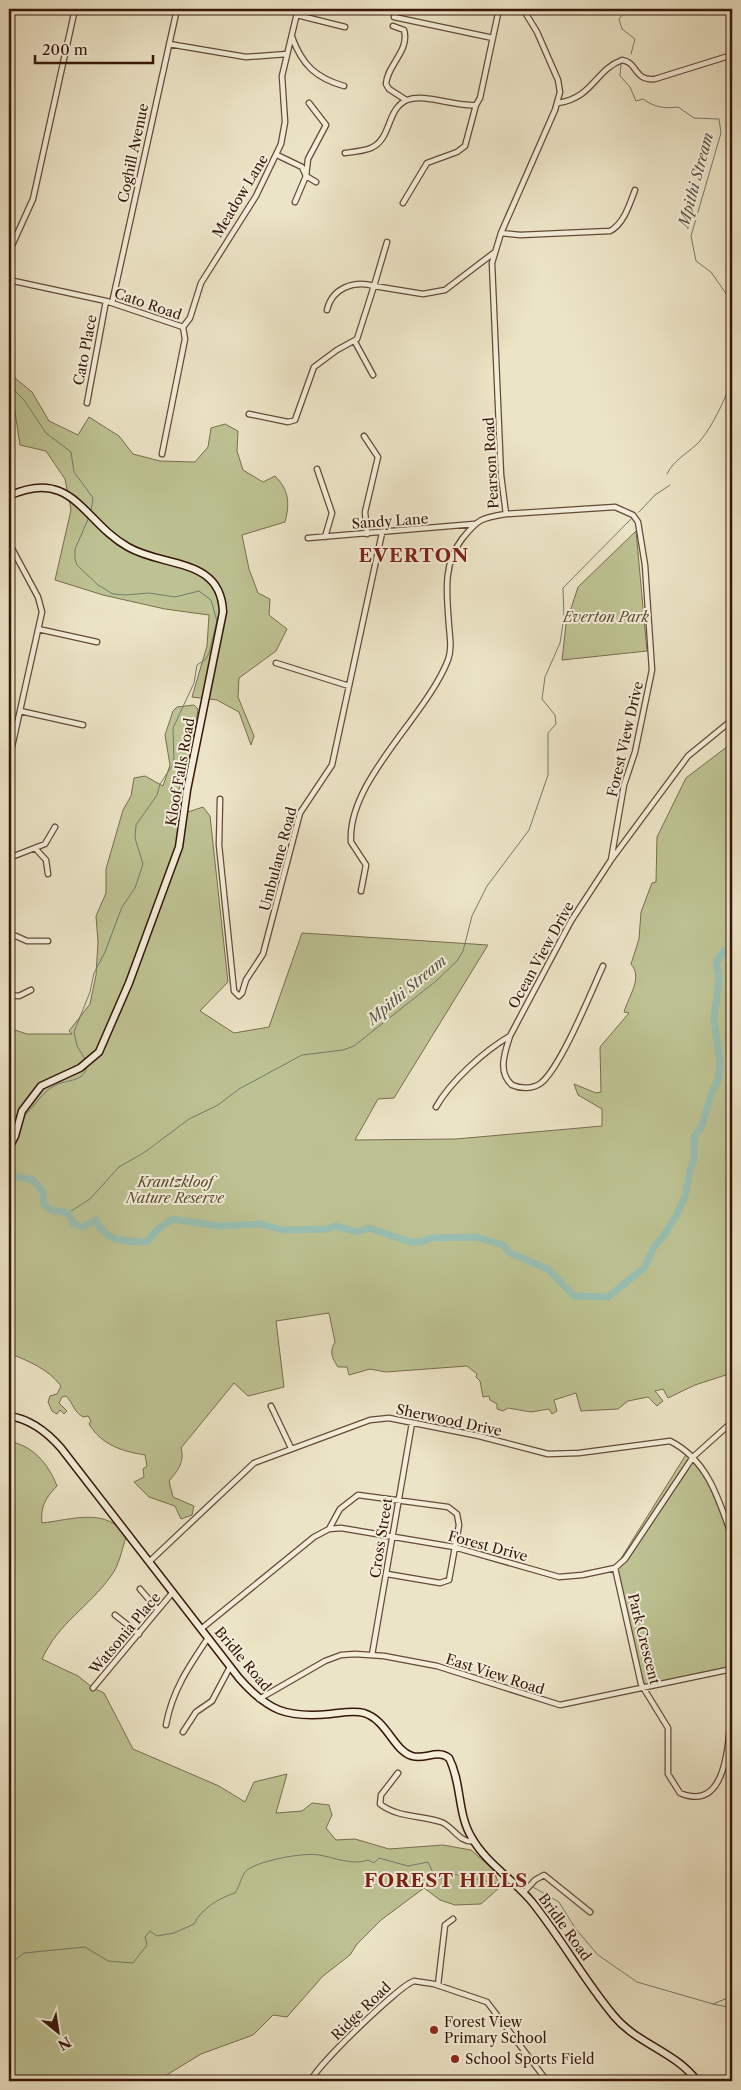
<svg xmlns="http://www.w3.org/2000/svg" width="741" height="2090" font-family="'Libre Caslon Text',serif">
	<rect width="100%" height="100%" fill="#ece4c6"/>
	<filter id="stains"><feTurbulence type="fractalNoise" baseFrequency=".004" numOctaves="4"/><feColorMatrix values="0 0 0 0 .2 0 0 0 0 .09 0 0 0 0 .02 0 0 0 .5 -.17"/></filter>
	<radialGradient id="worn" r=".72"><stop offset=".6" stop-color="#630" stop-opacity="0"/><stop offset="1" stop-color="#630" stop-opacity=".3"/></radialGradient>
	<path fill="#bdc292" stroke="#7a6c4e" d="M9,373L32,392L49,421L78,435L89,417L119,436L133,454L160,461L195,462L208,447L211,428L225,424L238,431L237,451L243,470L263,482L275,476C289,490 290,503 285,522L242,535L249,569L258,593L270,599L269,615L287,629L276,651L239,678L238,697L254,736L251,745L239,712L217,700L192,697L207,646L209,615L165,609L103,595L55,580L71,510L65,479L46,451L20,445L13,399L9,395Z
		M636,531L647,651L562,660L566,624L578,587Z
		M194,705L198,709L193,746L176,799L180,810L188,812L203,807L210,816L228,982L200,1011L234,1033L269,1027L302,933L488,945L394,1098L378,1099L355,1140L456,1139L602,1126V1109L578,1095L574,1084L596,1093L601,1092L600,1047L629,1013L624,1012C629,995 643,978 631,964L639,939L641,912L652,883L656,882L657,837L686,778L732,743V1373L695,1385L668,1398L663,1389L655,1391L663,1401L657,1406L648,1397L628,1401L618,1409L581,1411L576,1393L554,1400L557,1411L552,1414L549,1409L531,1412L508,1408L503,1411L497,1409V1404L490,1400L489,1396L483,1397L480,1381L476,1377L477,1374L467,1366L386,1372L370,1369L349,1375L347,1367H338C332,1358 329,1352 335,1342L329,1313L276,1321L284,1387L248,1396L234,1383L181,1448C185,1461 178,1471 169,1481L173,1497L194,1506L192,1515L181,1519L175,1506L149,1497L134,1482L144,1477L143,1469L147,1466L145,1455C121,1451 102,1445 89,1424L91,1421L88,1416L83,1417C74,1412 73,1403 66,1396L62,1397L59,1403L67,1411L64,1414L60,1410L57,1414L52,1411L48,1402L50,1396L57,1394L61,1386C47,1368 30,1362 9,1353V1028L27,1034H72L69,1031L90,1004L96,975L98,942L96,916L106,893V869L123,810L131,796L134,778L145,776L163,786L170,765L165,735L173,711L177,707Z
		M9,1441C33,1446 48,1463 57,1486C46,1497 40,1507 42,1523C70,1520 109,1506 126,1537C122,1549 119,1566 111,1576C88,1608 59,1622 42,1659L78,1676L93,1688L104,1693L133,1749L219,1786L245,1802L254,1782L287,1774L276,1813L302,1811L312,1803L329,1805L332,1815L326,1828L336,1840L355,1839L389,1849L443,1845L471,1850L493,1869L500,1887L481,1904L455,1905L440,1900L424,1888L381,1920L357,1944L350,1955L323,1976L287,2017L273,2015L253,2035L201,2054L157,2081H9Z
		M687,1453L711,1481L732,1541V1668L644,1687L615,1568Z"/>
	<g fill="none" stroke-linecap="round" stroke-linejoin="round">
		<path stroke="#717c6e" stroke-width="1" d="M625,9L626,11L619,19L622,29L635,39L631,54
			M621,64L620,76L630,87L636,101L643,99C654,107 664,109 678,107L694,118L719,119L721,133L691,236L696,261L711,272L732,302
			M9,385L24,400L46,433L71,452L74,472L93,498L91,511
			M667,474C673,460 690,452 700,441C714,424 723,402 732,382
			M639,512L655,495L670,485
			M85,1059L77,1046L74,1032L90,992L94,973L105,952L122,907L135,888L143,864L135,838L136,825L157,795L160,784L174,763L173,728L194,683L197,665L206,659L209,653L217,621L211,600L199,591L175,597L149,593L125,595L113,594L98,585L77,565L75,559V549L89,517
			M9,1118H18
			M22,1118C34,1108 41,1092 56,1085C67,1079 85,1083 87,1065
			M68,1213L90,1199L119,1167L145,1152L189,1119L218,1105L239,1089L302,1055L343,1050L354,1046L436,981L457,961L463,951L472,916L487,886L529,830L548,775V733L556,724L555,715L542,699L545,677L560,643L564,617L563,588L632,518
			M533,1887L559,1902L575,1928L598,1955L637,1982L713,2004L730,1997L732,1993
			M9,1965L24,1953L85,1947L108,1961L133,1963L147,1945L145,1937L150,1931L157,1936L174,1933L194,1924C201,1909 219,1898 235,1893C239,1887 242,1876 245,1872C254,1861 305,1852 319,1855C333,1857 353,1866 368,1860L374,1863L379,1858L408,1866L428,1862L435,1877L440,1879L454,1874L513,1887
			M713,2004L732,2008"/>
		<path stroke="#99bfb2" stroke-width="7" d="M9,1175L33,1180L43,1192L44,1205L51,1210L68,1213L74,1224L83,1227L96,1220C106,1243 125,1241 147,1242L157,1230L172,1219L219,1226L261,1224L282,1230L327,1229L335,1226L357,1232L369,1228L410,1242H422L430,1238L476,1237L503,1245L510,1253L548,1269L574,1296L608,1297L645,1267L654,1247L663,1237L676,1216L685,1196L690,1170L694,1160V1137L701,1128L712,1092L718,1080L720,1064L714,1018L719,979L716,963L724,951L732,947"/>
		<g stroke="#644a38" stroke-width="7">
			<path id="street" d="M297,15L345,27
				M394,17L493,38
				M393,26L404,30C410,51 387,65 386,84L389,89L406,100
				M292,37C302,65 316,78 344,86
				M169,44L246,57L287,54
				M558,103C593,98 595,70 622,60C638,62 633,81 655,79L732,55
				M345,153C353,152 364,151 371,148C392,139 386,109 407,100C425,93 454,107 476,105L480,98L499,9
				M277,155L302,167L306,176L316,182
				M295,202L306,176L308,159L326,125L309,103
				M403,203L427,163L457,152L465,146L476,105
				M501,233L520,235L610,231C624,224 630,203 635,190
				M9,252L33,199L75,9
				M9,280L106,301L183,327L185,339L162,454
				M112,303L177,9
				M327,310C332,288 354,280 374,286L387,242
				M183,327L190,318L201,283L256,196L281,144L285,122L282,76L298,9
				M355,342L373,375
				M87,403L106,301
				M249,414L288,422L295,420L314,367L337,350L357,339L374,286L423,294L445,290L495,252
				M364,436L378,457L365,512L367,534
				M317,469L332,513L325,537
				M506,514L615,507L633,515L638,522L645,565L652,670L635,752L624,785L611,860
				M308,538L474,524
				M9,543L38,597L42,612L9,760
				M38,629L97,642
				M276,663L349,686
				M20,711L83,725
				M220,799L219,845L234,991L239,996L242,993L246,980L263,954L300,813L332,765L382,533
				M35,848L46,860L48,874
				M9,858L45,844L55,827
				M361,891L366,865L351,842C347,781 426,717 448,660C452,649 450,638 449,626C447,595 442,565 462,539C478,519 481,518 506,514L501,475L492,263L501,233L555,110L560,92L558,80L537,32L523,9
				M9,896V906
				M9,933L27,941H48
				M603,966C591,992 561,1067 541,1083C533,1089 521,1089 512,1085C497,1072 505,1052 510,1036L571,921L611,860L688,756L732,720
				M9,995L19,996L31,990
				M436,1107C450,1082 484,1051 510,1036
				M271,1406L291,1448
				M329,1529L340,1509L358,1495L448,1507L457,1514L459,1525L449,1580L440,1583L387,1574
				M150,1561L254,1463L370,1420L389,1418L479,1436L548,1454L579,1453L670,1441C708,1460 719,1500 732,1537
				M615,1568L641,1684L668,1728V1774L680,1793C730,1814 728,1735 732,1705
				M140,1589L158,1610
				M115,1615L139,1634
				M201,1629L314,1537L329,1529L341,1528L454,1547L559,1577L582,1575L615,1568L625,1559L693,1457L732,1422
				M372,1655L412,1423
				M93,1688L173,1592
				M259,1699L325,1661L341,1655L355,1654L384,1656L437,1666L560,1705L732,1669
				M166,1725C172,1691 189,1666 208,1638
				M183,1732L196,1712L212,1701L230,1667
				M398,1773L381,1795L380,1804C398,1818 421,1815 441,1822C453,1826 459,1843 473,1841
				M524,1892L535,1880L544,1875L590,1912
				M438,1985L445,1925L453,1919
				M311,2081C314,2068 400,1985 414,1981L434,1984L487,2002L547,2081"/>
		</g>
		<g stroke="#361709" stroke-width="9">
			<path id="secondary" d="M9,496C73,467 83,522 128,547C164,568 221,557 223,612L187,790L179,847L129,983L99,1052L80,1068L41,1086L22,1111L15,1136L9,1148
				M9,1416C31,1419 47,1432 61,1448L239,1678C268,1711 286,1718 330,1714C341,1713 353,1710 364,1713C387,1720 393,1750 412,1756C425,1760 437,1749 449,1758C462,1783 457,1814 472,1838C486,1863 514,1880 532,1902C561,1938 584,1980 614,2016C637,2044 676,2052 697,2081"/>
		</g>
		<use href="#street" stroke="#f3edda" stroke-width="4.5"/>
		<use href="#secondary" stroke="#f3edda" stroke-width="6"/>
	</g>
	<g fill="#8f2418" stroke="#f3edda" stroke-width="2">
		<circle cx="434" cy="2030" r="5"/>
		<circle cx="455" cy="2059" r="5"/>
	</g>
	<g text-anchor="middle" stroke-width="4" stroke-linejoin="round" paint-order="stroke">
		<g font-size="14" fill="#361709" stroke="#f3edda">
			<text transform="translate(133 153) rotate(-78)" y="5">Coghill Avenue</text>
			<text transform="translate(240 196) rotate(-59)" y="5">Meadow Lane</text>
			<text transform="translate(148 304) rotate(19)" y="5">Cato Road</text>
			<text transform="translate(85 350) rotate(-79)" y="5">Cato Place</text>
			<text transform="translate(491 463) rotate(-93)" y="5">Pearson Road</text>
			<text transform="translate(390 521) rotate(-4)" y="5">Sandy Lane</text>
			<text transform="translate(625 739) rotate(-77)" y="5">Forest View Drive</text>
			<text transform="translate(180 772) rotate(-80)" y="5">Kloof Falls Road</text>
			<text transform="translate(278 859) rotate(-75)" y="5">Umbulane Road</text>
			<text transform="translate(541 955) rotate(-61)" y="5">Ocean View Drive</text>
			<text transform="translate(449 1420) rotate(12)" y="5">Sherwood Drive</text>
			<text transform="translate(381 1538) rotate(-81)" y="5">Cross Street</text>
			<text transform="translate(488 1546) rotate(15)" y="5">Forest Drive</text>
			<text transform="translate(125 1633) rotate(-50)" y="5">Watsonia Place</text>
			<text transform="translate(644 1639) rotate(76)" y="5">Park Crescent</text>
			<text transform="translate(243 1659) rotate(50)" y="5">Bridle Road</text>
			<text transform="translate(495 1674) rotate(18)" y="5">East View Road</text>
			<text transform="translate(565 1927) rotate(54)" y="5">Bridle Road</text>
			<text transform="translate(361 2011) rotate(-44)" y="5">Ridge Road</text>
		</g>
		<g font-size="14" font-style="italic" fill="#5e4a32" stroke="#f3edda">
			<text x="606" y="622">Everton Park</text>
			<text x="175" y="1187">Krantzkloof<tspan x="175" dy="16">Nature Reserve</tspan></text>
		</g>
		<g font-size="14" fill="#361709" stroke="#f3edda" text-anchor="start">
			<text x="444" y="2027">Forest View<tspan x="444" dy="16">Primary School</tspan></text>
			<text x="465" y="2064">School Sports Field</text>
		</g>
		<g font-size="15" font-style="italic" fill="#595244" stroke="#f3edda">
			<text transform="translate(696 180) rotate(-75)" y="5">Mpithi Stream</text>
			<text transform="translate(407 990) rotate(-40)" y="5">Mpithi Stream</text>
		</g>
		<g font-size="19" font-weight="bold" letter-spacing="1" fill="#7a1f14" stroke="#f3edda">
			<text x="414" y="562">EVERTON</text>
			<text x="446" y="1887">FOREST HILLS</text>
		</g>
	</g>
	<rect width="741" height="2090" fill="none" stroke="#ece4c6" stroke-width="30"/>
	<rect x="10" y="10" width="721" height="2070" fill="none" stroke="#361709" stroke-width="2.5"/>
	<rect x="15" y="15" width="711" height="2060" fill="none" stroke="#361709"/>
	<g transform="translate(58 2032) rotate(150)" stroke="#f3edda" stroke-width="4" paint-order="stroke">
	<path d="M0-4L9 19L0 12L-9 19Z" fill="#361709"/>
	<text y="-8" font-size="14" font-weight="bold" text-anchor="middle" fill="#361709">N</text>
	</g>
	<path d="M35 55v8h118v-8" fill="none" stroke="#361709" stroke-width="2.5"/>
	<text x="42" y="55" font-size="15" fill="#361709" stroke="#f3edda" stroke-width="4" paint-order="stroke">200 m</text>
	<rect width="100%" height="100%" filter="url(#stains)"/>
	<rect width="100%" height="100%" fill="url(#worn)"/>
</svg>
